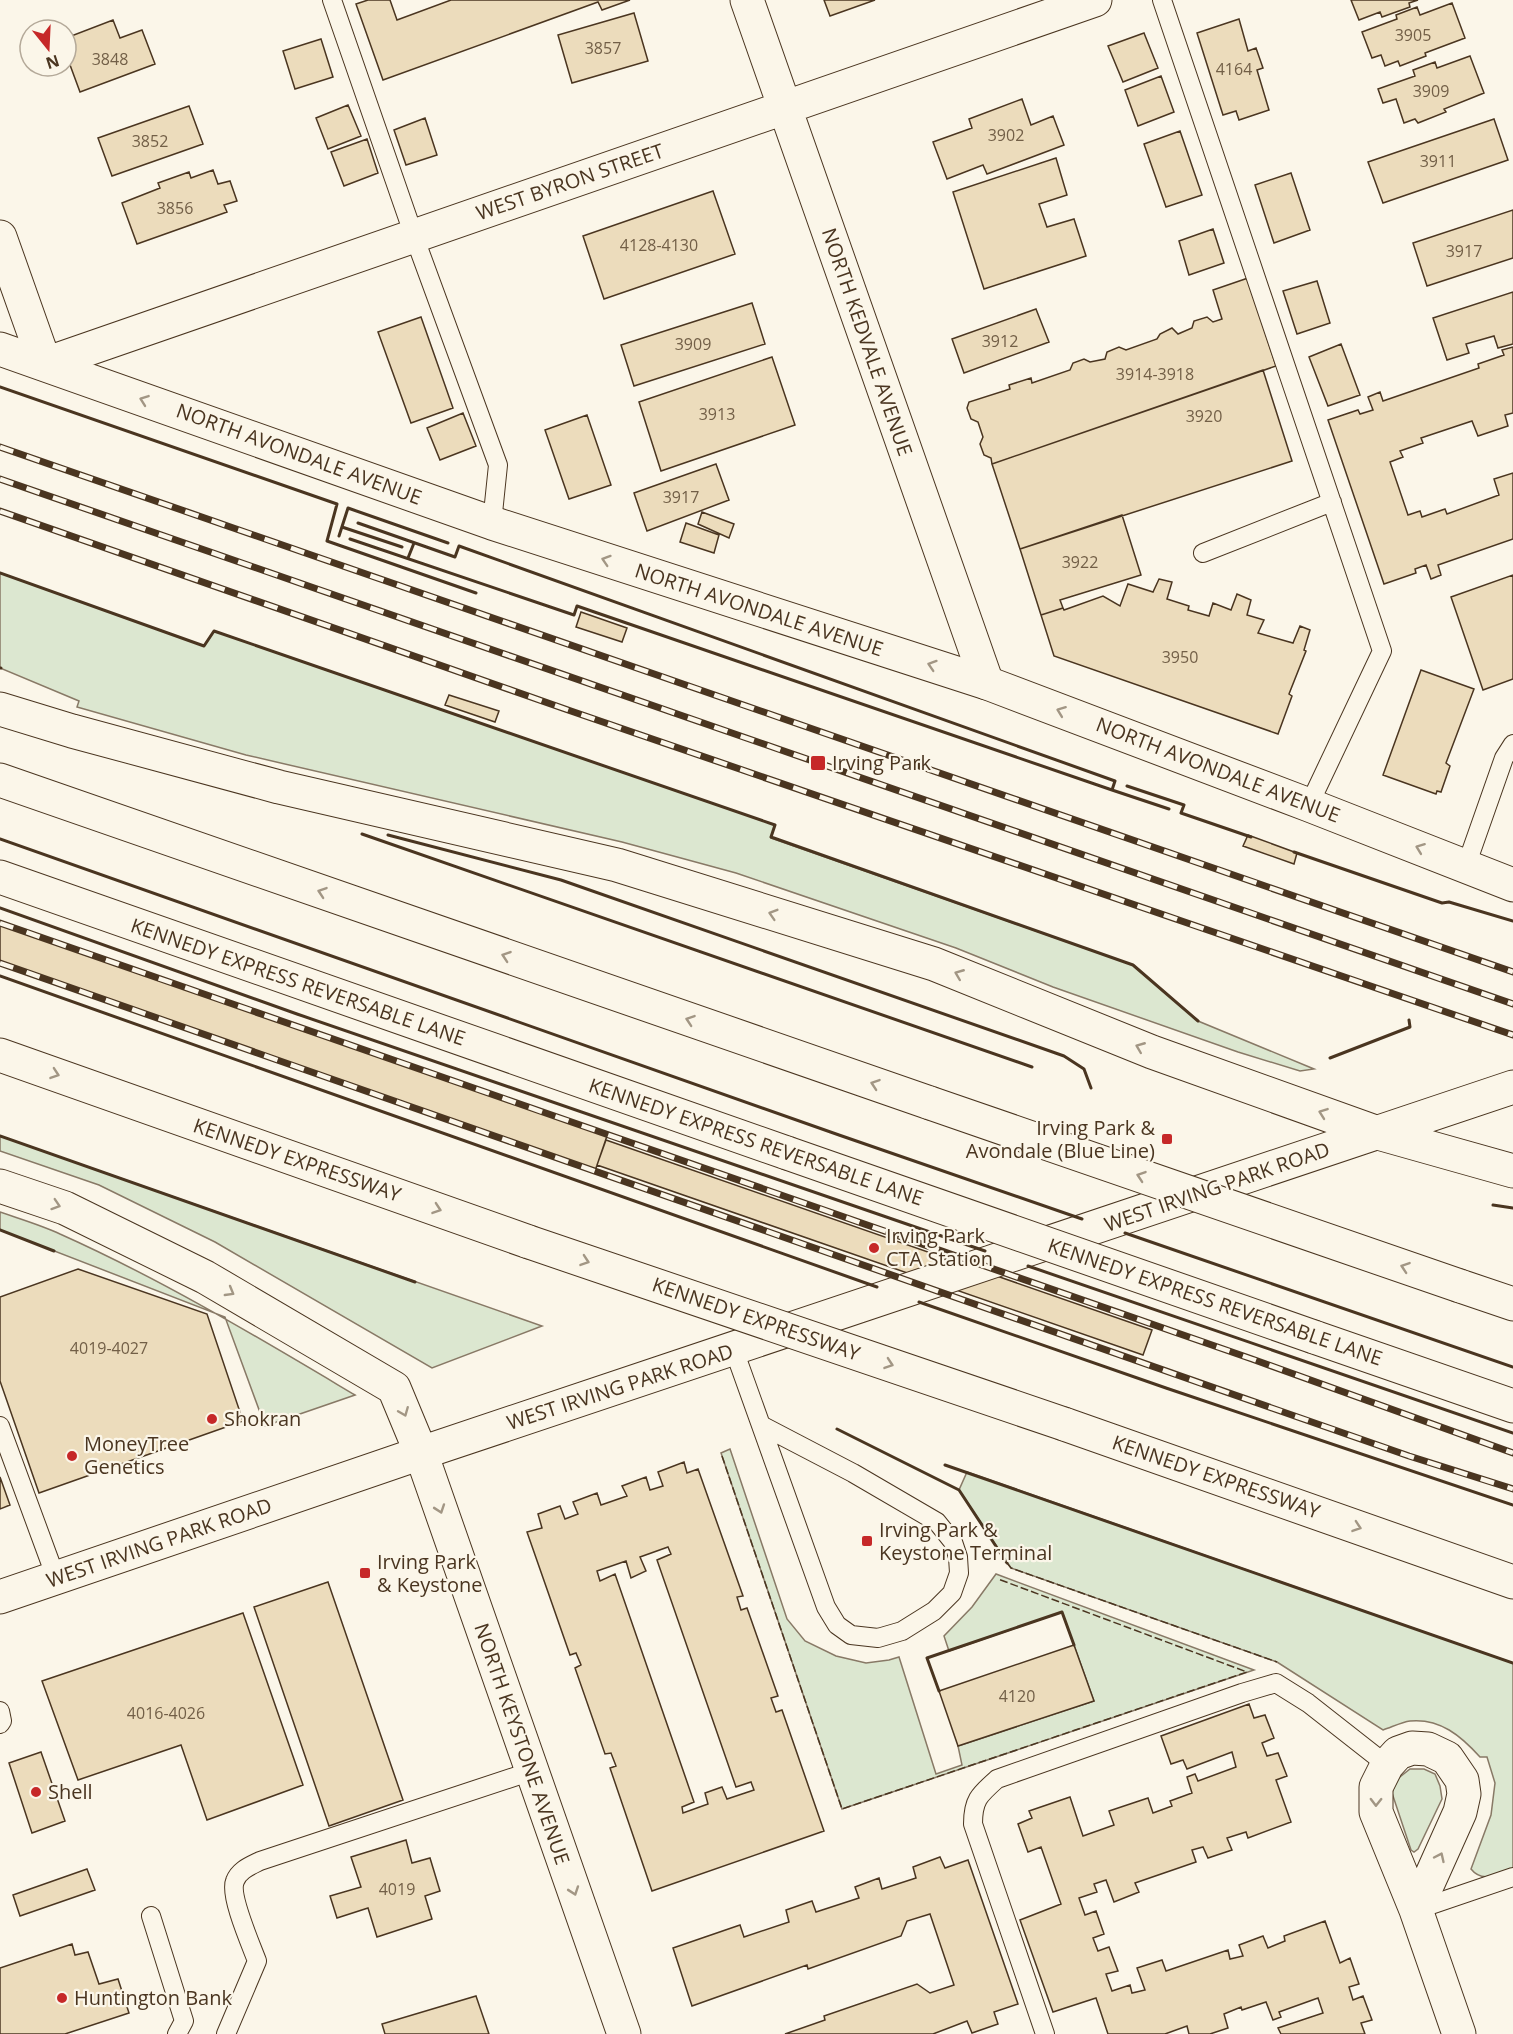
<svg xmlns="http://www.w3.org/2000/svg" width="1513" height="2034" font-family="'Open Sans',sans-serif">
	<rect width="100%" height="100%" fill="#fbf6e9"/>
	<path fill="#dce7d0" stroke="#887966" stroke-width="1.5" d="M0,573L204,646L214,631L775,825L771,838L1133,965L1198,1021L1314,1069L1300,1071L1238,1052L1053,987L956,948L736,873L622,842L246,755L77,707L79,701L0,668Z
		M0,1136L542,1326L432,1368L215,1242L99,1185L0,1151Z
		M0,1212C20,1219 41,1225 60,1234C163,1280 259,1338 355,1395L265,1426L225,1317L0,1230Z
		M730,1449L787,1619L805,1641L836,1656L866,1663L889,1660L899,1657L936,1774L962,1765L958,1746L1094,1701L1062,1612L949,1651L944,1636L972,1607L996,1574L1254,1670L842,1809L721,1453Z
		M967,1472L1513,1663V1869C1498,1873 1483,1884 1471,1869L1491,1815L1495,1783L1487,1757H1480C1461,1736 1440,1718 1410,1721C1402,1722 1392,1727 1383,1730L1277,1662L1011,1568L959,1490Z
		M1410,1769H1424L1435,1774L1440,1786L1442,1799L1418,1849L1414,1852L1411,1850L1392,1793L1396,1780Z"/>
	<path fill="#ecdcbc" stroke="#4a3520" stroke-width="1.5" fill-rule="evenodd" d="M368,0H390L397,20L451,0H630L602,10L598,2L383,80L356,4Z
		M824,0H875L830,16Z
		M1351,0H1418L1409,3L1410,7L1382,17L1380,12L1359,20Z
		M1452,3L1465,38L1425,53L1426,56L1400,66L1398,61L1385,66L1381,55L1372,58L1362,32L1397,19L1396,15L1417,7L1420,15Z
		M634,13L648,61L572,83L558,35Z
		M1239,19L1248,51L1256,48L1263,68L1257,70L1269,110L1239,120L1236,111L1223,115L1197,33Z
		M113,20L120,38L142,30L155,64L80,92L66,54V38Z
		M1144,33L1158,68L1123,82L1108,46Z
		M321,39L333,77L295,89L283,51Z
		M1470,56L1484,93L1444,109L1446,112L1418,123L1415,119L1404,123L1396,99L1383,103L1378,89L1415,76L1413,70L1435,62L1437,68Z
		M1161,76L1174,112L1138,126L1125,90Z
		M1022,99L1031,125L1053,116L1064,145L987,174L983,165L947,179L933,142L972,128L969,119Z
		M348,105L361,136L328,149L316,118Z
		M189,106L203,144L112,176L98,138Z
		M425,118L437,155L406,165L394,130Z
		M1494,119L1508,160L1383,203L1368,162Z
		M1180,131L1202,195L1166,207L1144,144Z
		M367,139L378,173L344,186L331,152Z
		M1056,158L1067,195L1039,204L1047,227L1074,219L1086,256L984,289L953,192Z
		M213,170L218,184L230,181L237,201L224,205L227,212L137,244L122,203L160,188L158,183L189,172L191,178Z
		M1291,173L1310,230L1274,243L1255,185Z
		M713,191L735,254L604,299L583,236Z
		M1513,210V258L1427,286L1413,243Z
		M1213,229L1224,263L1189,275L1179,241Z
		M1248,278L1276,366L992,464L991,458L984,455L980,444L983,437L978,422L971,419L967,408L969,402L1010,389L1009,385L1031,378L1032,383L1070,370L1073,363L1084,359L1090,362L1105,359L1107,352L1119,347L1126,350L1157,339L1160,334L1172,328L1178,334L1192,328L1194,321L1207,317L1213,322L1222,319L1213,290Z
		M1317,281L1330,323L1297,334L1283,291Z
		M1513,292V344L1498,348L1494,336L1466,344L1469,353L1447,360L1433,318Z
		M752,303L765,344L634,386L621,345Z
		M1036,309L1049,342L964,373L952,339Z
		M421,317L453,408L411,423L378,332Z
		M1341,344L1360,395L1328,406L1309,357Z
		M1513,347V413L1505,415L1508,426L1478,436L1472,421L1421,438L1423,443L1400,451L1403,457L1390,462L1408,515L1420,511L1422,517L1445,509L1447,514L1499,495L1494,479L1513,473V539L1438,565L1441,575L1431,579L1426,565L1415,569L1416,573L1384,584L1328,420L1358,410L1360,414L1373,410L1368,397L1380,392L1383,401L1479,368L1478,364L1504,355L1502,350Z
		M772,357L795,425L661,471L639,402Z
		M1263,370L1292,461L1020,549L992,464Z
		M463,413L476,446L440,460L427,428Z
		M587,415L611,485L569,499L545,430Z
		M716,464L729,500L647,531L634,493Z
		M702,512L734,524L729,538L698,524Z
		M1122,515L1141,575L1060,600L1063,608L1041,615L1020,549Z
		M686,523L719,535L714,553L680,542Z
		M1513,575V679L1483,690L1451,597Z
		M1159,579L1172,582L1167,599L1189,606L1188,610L1209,616L1213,603L1231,610L1237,594L1251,600L1247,615L1264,620L1258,633L1293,643L1300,626L1310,630L1304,650L1306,651L1289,694L1292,696L1278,734L1054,656L1041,615L1063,608L1064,610L1103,596L1120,606L1128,584L1153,592Z
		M581,612L627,628L622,642L576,627Z
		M1421,670L1474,689L1446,763L1450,766L1441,792L1437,791L1436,794L1383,775Z
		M449,695L499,711L495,722L445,705Z
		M1248,835L1297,853L1294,864L1243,846Z
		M0,921L608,1133L595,1171L0,965Z
		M606,1140L1152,1330L1143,1355L597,1165Z
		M78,1269L207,1314L243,1421L39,1493L0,1381V1297Z
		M684,1462L687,1473L698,1469L743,1596L737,1597L741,1610L747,1608L778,1696L771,1698L776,1712L782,1710L824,1831L652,1891L610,1768L616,1766L611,1753L605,1754L575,1668L581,1665L576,1653L570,1655L527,1532L542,1528L538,1514L560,1506L565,1519L578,1514L573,1502L597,1493L601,1505L627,1496L622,1486L646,1477L650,1490L663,1486L658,1472ZM668,1547L671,1554L657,1560L736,1787L751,1782L754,1790L727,1799L722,1787L705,1793L708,1804L683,1813L682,1807L694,1802L615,1574L600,1581L597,1571L626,1561L631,1578L646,1571L640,1557Z
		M0,1477L10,1505L0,1509Z
		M328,1582L403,1800L329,1826L254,1607Z
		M243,1613L303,1785L207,1820L181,1745L78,1780L42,1681Z
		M1074,1645L1094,1701L958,1746L939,1691Z
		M1249,1704L1254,1718L1265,1715L1274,1738L1262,1743L1267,1756L1278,1753L1287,1776L1276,1780L1291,1822L1248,1838L1246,1832L1227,1838L1232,1850L1208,1858L1203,1847L1192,1850L1196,1862L1135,1883L1139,1892L1114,1902L1106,1880L1094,1884L1097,1892L1079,1898L1085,1915L1096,1911L1104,1934L1093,1938L1098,1951L1109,1947L1118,1971L1106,1974L1112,1991L1130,1985L1132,1993L1145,1990L1137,1968L1162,1960L1166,1971L1228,1950L1230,1959L1243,1956L1239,1945L1263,1936L1268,1948L1285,1941L1284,1936L1325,1921L1340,1963L1350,1958L1359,1984L1349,1987L1353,2000L1363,1996L1372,2020L1361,2023L1365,2034H1281L1278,2028L1323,2013L1318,1998L1279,2012L1281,2017L1273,2020L1266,2002L1242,2010L1241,2007L1224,2014L1228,2028L1210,2034H1189L1187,2026L1165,2034H1108L1096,1998L1053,2012L1020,1920L1061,1904L1041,1847L1028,1852L1018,1824L1032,1818L1029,1811L1070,1797L1083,1836L1114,1825L1109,1811L1148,1798L1153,1813L1172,1806L1170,1801L1192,1793L1187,1777L1195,1774L1198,1781L1236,1767L1232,1752L1187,1769L1183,1760L1171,1764L1161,1736Z
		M41,1752L65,1821L32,1833L9,1763Z
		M406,1840L412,1863L430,1858L440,1891L425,1896L432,1919L377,1937L368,1908L337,1918L330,1896L361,1887L351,1857Z
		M940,1857L945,1868L968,1860L1018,2004L994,2012L998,2024L972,2033L967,2021L933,2034H785L825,2020L824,2016L917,1984L930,1993L954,1985L930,1914L907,1921L901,1936L808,1969L807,1965L692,2006L673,1948L740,1925L744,1937L789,1922L786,1910L812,1901L816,1912L859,1898L855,1887L879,1878L882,1889L916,1878L913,1867Z
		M87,1869L95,1890L20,1916L13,1895Z
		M72,1944L75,1955L88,1952L99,1984L118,1979L129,2013L65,2034H0V1968Z
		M476,1996L489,2034H385L382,2024Z"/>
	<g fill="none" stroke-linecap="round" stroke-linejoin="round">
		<g stroke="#4a3520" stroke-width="20">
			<path id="lane" d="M332,0L414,236L498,465L492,523
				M1162,0L1382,651L1309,805
				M1203,553L1332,502
				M1466,866L1504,758L1513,744
				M734,1350L826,1607L837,1625L851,1635L878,1638L902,1631L934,1611L952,1593L959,1573L958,1557L953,1542L937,1522L853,1473L763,1426
				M0,1426L56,1578
				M0,1711L2,1721L0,1724
				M1416,1910L1513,1877
				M151,1916L184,2021L177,2034
				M226,2034L257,1961C251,1945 229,1895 235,1881C239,1870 250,1866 260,1861L532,1771
				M1045,2034L973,1824C973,1800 979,1795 997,1779L1242,1693L1276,1683L1308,1703L1387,1765"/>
		</g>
		<g stroke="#4a3520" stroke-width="35">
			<path id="street" d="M747,0L987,683
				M0,237L45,364L1095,0
				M421,1453L624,2034
				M1416,1910L1460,1812L1464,1794L1462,1780L1447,1758L1428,1749L1412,1748L1398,1753L1387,1765L1376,1787V1812L1416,1910L1459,2034"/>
		</g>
		<g stroke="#4a3520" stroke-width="35">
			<path id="secondary" d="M0,349L492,523L987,683L1309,805L1513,885"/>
		</g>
		<g stroke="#4a3520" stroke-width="35">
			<path id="primary" d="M1378,1133L1513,1171
				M0,1186L65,1208L205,1277L394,1388L421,1453
				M0,1597L421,1453L1513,1087"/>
		</g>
		<g stroke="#4a3520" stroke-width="35">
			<path id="highway" d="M0,709L72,731L279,787L617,865L934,964L1152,1052L1378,1133
				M0,780L930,1103
				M0,877L787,1153
				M0,1055L529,1242
				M1460,1286L1513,1304
				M1314,1337L1513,1406
				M1064,1424L1513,1582"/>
		</g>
		<use href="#lane" stroke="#fbf6e9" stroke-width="18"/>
		<use href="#street" stroke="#fbf6e9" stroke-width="33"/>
		<use href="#secondary" stroke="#fbf6e9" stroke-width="33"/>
		<use href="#primary" stroke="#fbf6e9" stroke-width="33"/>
		<use href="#highway" stroke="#fbf6e9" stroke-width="33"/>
		<g stroke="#4a3520" stroke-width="7">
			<path id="rail" d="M0,447L1513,972
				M0,479L1513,1004
				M0,511L568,710L1513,1035
				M0,923L1252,1359L1513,1453
				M0,963L1409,1456L1513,1489"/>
		</g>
		<use href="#rail" stroke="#fbf6e9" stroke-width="4.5" stroke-dasharray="14" stroke-linecap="butt"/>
		<g stroke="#4a3520" stroke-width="35" stroke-linecap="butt">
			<path id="highway-bridge" d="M930,1103L1460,1286
				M787,1153L1314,1337
				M529,1242L1064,1424"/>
		</g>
		<use href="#highway-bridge" stroke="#fbf6e9" stroke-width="33"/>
		<path stroke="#4a3520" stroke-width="1.5" stroke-dasharray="8 3" stroke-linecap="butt" d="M722,1456L842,1809L1247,1672L998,1579
			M1007,1563L1011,1568L1277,1662"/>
		<path stroke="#4a3520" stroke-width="3" d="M0,387L337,504L327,541L476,593
			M358,523L455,557L459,546L1115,781L1112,790L1169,809
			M342,527L402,547
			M339,536L348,508L448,543
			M350,539L574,615L577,606L1112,790
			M408,558L414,543
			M0,573L204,646L214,631L775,825L771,837L1133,965L1198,1021
			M0,668H1
			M1127,786L1184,805L1181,813L1251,837
			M362,834L1032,1067
			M388,835L561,880L1064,1056L1084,1069L1091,1088
			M0,839L839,1135L1082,1219
			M1294,852L1442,903L1449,902L1513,921
			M0,908L297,1014L985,1251
			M0,976L877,1287
			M1330,1058L1410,1027L1409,1020
			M0,1136L415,1282
			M1493,1205L1513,1208
			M0,1230L54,1251
			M1125,1233L1513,1367
			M1028,1266L1513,1433
			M919,1302L1166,1388L1513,1505
			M837,1429L959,1490L1007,1563
			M945,1465L1513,1663
			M939,1691L927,1658L1062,1612L1074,1645"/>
	</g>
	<defs><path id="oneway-chevron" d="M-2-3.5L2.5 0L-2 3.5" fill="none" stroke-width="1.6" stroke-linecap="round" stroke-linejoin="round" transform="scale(1.5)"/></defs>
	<g stroke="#a29684">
		<use href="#oneway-chevron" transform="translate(144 400) rotate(-160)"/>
		<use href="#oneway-chevron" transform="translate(606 560) rotate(-162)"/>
		<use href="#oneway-chevron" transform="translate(932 665) rotate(-162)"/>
		<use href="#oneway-chevron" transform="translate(1061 711) rotate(-159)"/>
		<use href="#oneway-chevron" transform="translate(1420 848) rotate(-159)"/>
		<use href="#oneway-chevron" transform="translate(322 892) rotate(-161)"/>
		<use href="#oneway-chevron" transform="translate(773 914) rotate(-163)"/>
		<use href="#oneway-chevron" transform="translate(506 956) rotate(-161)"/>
		<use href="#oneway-chevron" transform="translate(959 974) rotate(-158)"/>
		<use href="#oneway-chevron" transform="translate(690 1020) rotate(-161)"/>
		<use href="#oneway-chevron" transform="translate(1140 1047) rotate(-158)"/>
		<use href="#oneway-chevron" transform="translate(55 1074) rotate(19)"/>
		<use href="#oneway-chevron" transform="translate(875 1084) rotate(-161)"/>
		<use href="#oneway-chevron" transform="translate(1323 1113) rotate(-160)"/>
		<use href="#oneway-chevron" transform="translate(1141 1176) rotate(-161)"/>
		<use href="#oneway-chevron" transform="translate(56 1205) rotate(18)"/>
		<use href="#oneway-chevron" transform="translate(437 1209) rotate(19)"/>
		<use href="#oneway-chevron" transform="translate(585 1261) rotate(19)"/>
		<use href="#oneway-chevron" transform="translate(1405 1267) rotate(-161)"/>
		<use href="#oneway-chevron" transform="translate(230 1292) rotate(30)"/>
		<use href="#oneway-chevron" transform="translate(889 1364) rotate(19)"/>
		<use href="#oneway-chevron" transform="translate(404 1412) rotate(68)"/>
		<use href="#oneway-chevron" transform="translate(440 1509) rotate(71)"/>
		<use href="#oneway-chevron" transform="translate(1357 1527) rotate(19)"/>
		<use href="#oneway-chevron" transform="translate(1376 1802) rotate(91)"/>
		<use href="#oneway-chevron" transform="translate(1440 1857) rotate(-65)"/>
		<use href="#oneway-chevron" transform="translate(574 1891) rotate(71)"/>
	</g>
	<g fill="#c62828" stroke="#fbf6e9" stroke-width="2">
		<rect x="810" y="755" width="16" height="16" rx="3"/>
		<rect x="1161" y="1133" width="12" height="12" rx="3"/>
		<circle cx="874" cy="1248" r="6"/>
		<circle cx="212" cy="1419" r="6"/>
		<circle cx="72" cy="1456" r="6"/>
		<rect x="861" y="1535" width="12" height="12" rx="3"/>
		<rect x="359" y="1567" width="12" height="12" rx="3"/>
		<circle cx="36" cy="1792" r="6"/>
		<circle cx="62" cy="1998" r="6"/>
	</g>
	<g text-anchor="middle" stroke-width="4.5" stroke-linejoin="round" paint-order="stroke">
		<g font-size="16" fill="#725f47">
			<text x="1413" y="41">3905</text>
			<text x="603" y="54">3857</text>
			<text x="110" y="65">3848</text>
			<text x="1234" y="75">4164</text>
			<text x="1431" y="97">3909</text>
			<text x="1006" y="141">3902</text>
			<text x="150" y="147">3852</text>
			<text x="1438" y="167">3911</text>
			<text x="175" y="214">3856</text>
			<text x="659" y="251">4128-4130</text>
			<text x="1464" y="257">3917</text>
			<text x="1000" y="347">3912</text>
			<text x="693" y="350">3909</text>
			<text x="1155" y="380">3914-3918</text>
			<text x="717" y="420">3913</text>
			<text x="1204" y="422">3920</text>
			<text x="681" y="503">3917</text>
			<text x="1080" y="568">3922</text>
			<text x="1180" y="663">3950</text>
			<text x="109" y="1354">4019-4027</text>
			<text x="1017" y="1702">4120</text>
			<text x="166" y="1719">4016-4026</text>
			<text x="397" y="1895">4019</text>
		</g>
		<g font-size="20" fill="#4a3520" stroke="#fbf6e9">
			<text transform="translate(570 182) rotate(-19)" y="7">WEST BYRON STREET</text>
			<text transform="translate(867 342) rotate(71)" y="7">NORTH KEDVALE AVENUE</text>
			<text transform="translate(299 454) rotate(20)" y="7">NORTH AVONDALE AVENUE</text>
			<text transform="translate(759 610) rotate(18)" y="7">NORTH AVONDALE AVENUE</text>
			<text transform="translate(1218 770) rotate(21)" y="7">NORTH AVONDALE AVENUE</text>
			<text transform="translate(298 982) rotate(19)" y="7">KENNEDY EXPRESS REVERSABLE LANE</text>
			<text transform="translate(756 1142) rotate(19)" y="7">KENNEDY EXPRESS REVERSABLE LANE</text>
			<text transform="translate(297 1160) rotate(19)" y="7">KENNEDY EXPRESSWAY</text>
			<text transform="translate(1217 1187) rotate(-19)" y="7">WEST IRVING PARK ROAD</text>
			<text transform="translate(1215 1302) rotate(19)" y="7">KENNEDY EXPRESS REVERSABLE LANE</text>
			<text transform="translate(756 1319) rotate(19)" y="7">KENNEDY EXPRESSWAY</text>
			<text transform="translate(620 1387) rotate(-18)" y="7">WEST IRVING PARK ROAD</text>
			<text transform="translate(1216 1477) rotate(19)" y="7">KENNEDY EXPRESSWAY</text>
			<text transform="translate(159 1543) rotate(-19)" y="7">WEST IRVING PARK ROAD</text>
			<text transform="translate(522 1744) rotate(71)" y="7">NORTH KEYSTONE AVENUE</text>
		</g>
		<g font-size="20" fill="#4a3520" stroke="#fbf6e9" text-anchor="start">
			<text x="832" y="770">Irving Park</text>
			<text x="1155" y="1135" text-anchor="end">Irving Park &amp;<tspan x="1155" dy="23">Avondale (Blue Line)</tspan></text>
			<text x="886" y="1243">Irving Park<tspan x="886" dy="23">CTA Station</tspan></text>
			<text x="224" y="1426">Shokran</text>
			<text x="84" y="1451">MoneyTree<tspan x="84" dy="23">Genetics</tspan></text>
			<text x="879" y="1537">Irving Park &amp;<tspan x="879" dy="23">Keystone Terminal</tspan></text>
			<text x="377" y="1569">Irving Park<tspan x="377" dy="23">&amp; Keystone</tspan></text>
			<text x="48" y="1799">Shell</text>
			<text x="74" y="2005">Huntington Bank</text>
		</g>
	</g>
	<g transform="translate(48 48) rotate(162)"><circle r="28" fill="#fbf6e9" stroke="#b4a999" stroke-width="1.5"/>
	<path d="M0-4.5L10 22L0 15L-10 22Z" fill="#c62828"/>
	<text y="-9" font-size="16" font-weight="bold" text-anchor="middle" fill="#4a3520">N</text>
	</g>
</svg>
